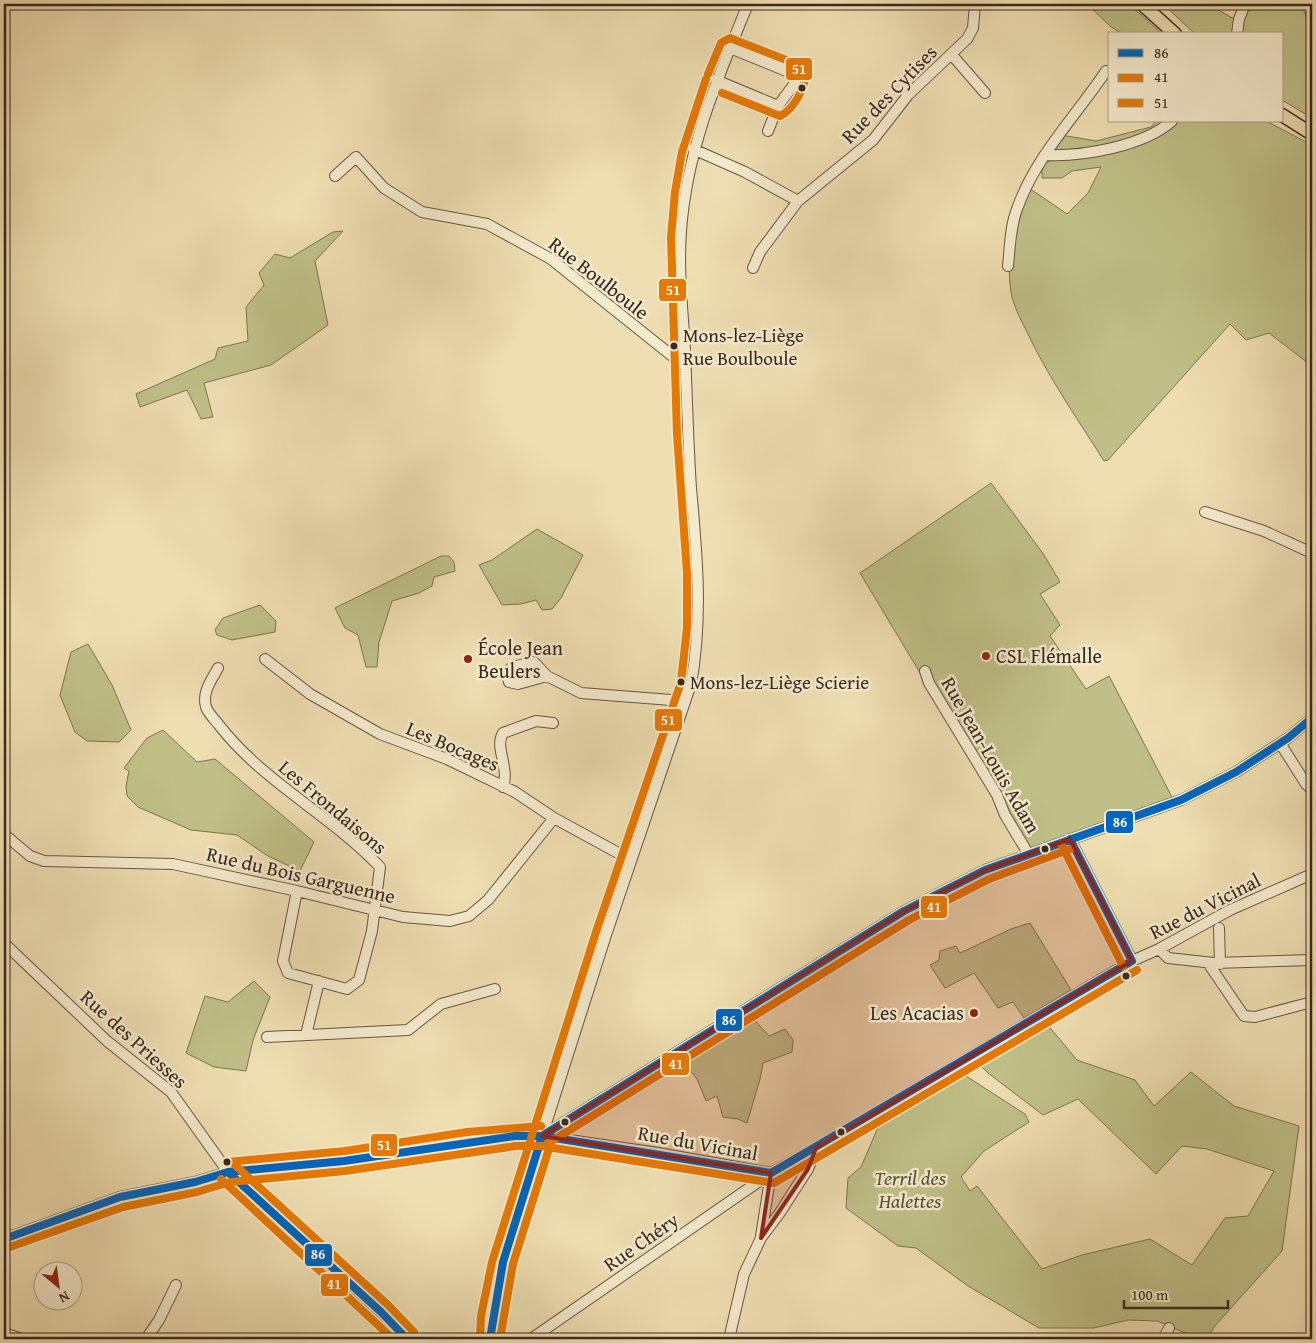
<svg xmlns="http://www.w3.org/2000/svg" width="1316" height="1343" font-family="'Gentium Book Plus',serif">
	<rect width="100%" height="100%" fill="#eedeb1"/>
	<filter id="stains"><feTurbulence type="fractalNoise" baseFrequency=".004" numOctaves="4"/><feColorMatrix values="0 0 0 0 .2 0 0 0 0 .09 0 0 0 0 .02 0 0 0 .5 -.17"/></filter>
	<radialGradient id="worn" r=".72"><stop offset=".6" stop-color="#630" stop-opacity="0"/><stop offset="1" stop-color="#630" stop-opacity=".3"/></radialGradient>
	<path fill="#bfc087" stroke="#7c7453" d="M1087,4H1129L1162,34H1123L1111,27Z
		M1163,4H1208L1236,20L1257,5L1302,4L1305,14L1312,12V118L1282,100V34H1195Z
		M1156,121H1266L1312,145V206L1306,227L1312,256V371L1308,363L1269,333L1246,340L1230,324L1108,460L1104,461C1077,418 1048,377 1026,330C1020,318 1013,305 1011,292C1005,256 1017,220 1029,188L1067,214L1088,193L1101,167L1072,171L1062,178H1042V165L1057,157L1054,145L1061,135L1096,141L1151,127Z
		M343,231L315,261L328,325L271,365L204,383L213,417L201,419L187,390L140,407L136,394L215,359L218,348L248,341L246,307L264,285L259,273L275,254L290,258L333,232Z
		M991,483L1044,555L1060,582L1040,594L1060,625L1050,636L1086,689L1109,676L1173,799L1024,852L996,799L860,573Z
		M537,529L583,555L561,598L552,609L542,610L536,600L521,604L502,605L479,565L492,560Z
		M441,556H449L454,562L455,571L434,577L432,586L419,593L392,601L379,642L377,667H366L358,635L345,628L335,608Z
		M260,605L276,621L275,632L232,640L217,635L215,630L223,618Z
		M88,644L112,685L131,730L119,742L87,741L75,732L60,695L71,652Z
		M163,730L197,762L215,759L314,842L300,871L268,856L237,835L191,830L138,807L127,796L126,786L129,771L124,768L147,738Z
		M1030,923L1071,990L1024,1018L1013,1002L998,1008L974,973L945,988L930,965L939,960L940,951L956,946L960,953L1011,929Z
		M254,981L270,997L253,1040L246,1071L214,1067L186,1053L205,996L228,1002Z
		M751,1016L769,1036L785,1029L793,1040L792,1052L763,1063L760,1079L747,1123L738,1119L723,1117L717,1096L706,1101L697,1079L680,1057Z
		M1041,1017L1077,1060L1135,1080L1154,1106L1191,1072L1234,1106L1299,1126L1282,1251L1214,1327L1207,1339H1200L1157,1321L1128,1320L1094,1328H1039L968,1286L916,1248L898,1246L846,1208L848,1178L861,1167L885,1111L955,1069L1025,1114L1029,1122L984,1151L961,1177L970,1191L977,1186L1042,1269L1082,1255L1150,1239L1192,1265L1225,1218L1248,1216L1274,1171L1207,1149L1182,1146L1156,1174L1078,1099L1043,1115L988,1073L973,1058Z"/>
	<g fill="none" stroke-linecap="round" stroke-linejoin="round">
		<g stroke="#665644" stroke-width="12">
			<path id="minor" d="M1237,34L1239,19L1245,4
				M730,48L789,72L795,78V83L778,106L768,131
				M952,55L985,93
				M716,80L778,106
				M693,149L745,172L798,201
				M1045,155C1082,157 1144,146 1172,121
				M335,176L356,157L384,188L422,212L487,224L551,259L686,367
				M1008,266C1010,247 1010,227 1017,209C1035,157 1076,116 1106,71
				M753,268L760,252L798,201L873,140L908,95L967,39L973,28L975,4
				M1205,512L1264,531L1312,553
				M265,659L310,694L380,734L447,759L515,792L554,818L631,860
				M218,668C211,681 202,692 206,707C208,713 215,720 219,725C264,783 331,815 380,867L372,931L359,980L347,989L288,973L283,961L297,891
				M925,671L929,683L997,795L1005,815L1029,855
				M547,676L518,684L509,682L507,674L512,667L534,662L547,676L581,693L684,701
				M1280,743L1306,784L1312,790
				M503,787C510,768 494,747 503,733L536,721L553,723
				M4,834L30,856L44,861L173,864L297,891L403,917L450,921L469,916L488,900L554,818
				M1070,839L1132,961
				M1219,928L1220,964
				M4,943L107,1041L171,1092L228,1172L381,1312L407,1339
				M1159,949L1168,958L1214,963L1312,960
				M1208,963L1244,1016L1255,1017L1312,1002
				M306,1035L319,981
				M267,1037L408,1030L441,1004L495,989
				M542,1136L904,911L985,870L1181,800L1236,772L1288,738L1312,718
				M761,1236L771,1173
				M4,1239L120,1197L195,1182L228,1172L254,1168L344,1161L515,1136H542L658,1153L771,1173
				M4,1333L22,1339
				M146,1339L159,1320L176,1285
				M490,1339L491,1317L502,1265L542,1136L606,935L691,684C703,619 697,553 691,488C688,443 687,397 685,352C683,312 678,271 681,231C687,148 717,80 748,4
				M531,1339L771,1173L816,1148L1132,961L1159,949L1230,910L1312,874
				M729,1339L744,1274L761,1238L779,1214L808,1169L816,1148
				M1163,1339L1169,1328"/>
		</g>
		<g stroke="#38291f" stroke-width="15">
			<path id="major" d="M1142,4L1175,34
				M1282,115L1312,134"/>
		</g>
		<use href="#minor" stroke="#f4eacc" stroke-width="10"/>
		<use href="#major" stroke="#eedeb1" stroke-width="12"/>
		<g stroke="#f4eacc" stroke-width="11">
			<path id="bus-1" d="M1070,839L1132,961
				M542,1136L904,911L985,870L1181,800L1236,772L1288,738L1312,718
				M228,1172L381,1312L407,1339
				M4,1239L120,1197L195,1182L228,1172L344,1161L515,1136H542L771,1173L1132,961
				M490,1339L503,1262L542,1136"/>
		</g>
		<g stroke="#f4eacc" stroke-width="11">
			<path id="bus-2" d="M1061,844L1123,966
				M547,1144L909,920L989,879L1073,848
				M221,1179L393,1339
				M7,1248L123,1207L197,1192L230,1182L345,1171L516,1146H541L774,1183L1137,970
				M500,1339L513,1264L552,1139"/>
		</g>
		<g stroke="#f4eacc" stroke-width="11">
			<path id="bus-3" d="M708,74L721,43L730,38L794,63L805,76C805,89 792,111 780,116L722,93
				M227,1162L345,1151L467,1132L541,1126
				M235,1165L388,1305L414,1332
				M480,1339L481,1316L492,1262L596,932L681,682L687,628V573L677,434L671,237L675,192L682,152L706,79"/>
		</g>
		<use href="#bus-1" stroke="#0065bd" stroke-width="8"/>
		<use href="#bus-2" stroke="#e67902" stroke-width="8"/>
		<use href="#bus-3" stroke="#e67902" stroke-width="8"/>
	</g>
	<path fill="#8f2418" fill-opacity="0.2" stroke="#8f2418" stroke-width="4" stroke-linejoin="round" d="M1070,839L1132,961L816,1148L808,1169L761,1238L771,1173L542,1136L904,911L985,870Z"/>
	<g fill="#38291f" stroke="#f4eacc" stroke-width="2">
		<circle cx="802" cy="88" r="4.5"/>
		<circle cx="674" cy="346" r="4.5"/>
		<circle cx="681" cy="682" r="4.5"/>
		<circle cx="1045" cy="849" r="4.5"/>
		<circle cx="1126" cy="976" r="4.5"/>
		<circle cx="565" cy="1122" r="4.5"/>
		<circle cx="841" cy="1132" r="4.5"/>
		<circle cx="227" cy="1162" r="4.5"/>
	</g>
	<g fill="#8f2418" stroke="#f4eacc" stroke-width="2">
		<circle cx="986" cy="656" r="5"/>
		<circle cx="468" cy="659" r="5"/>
		<circle cx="974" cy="1013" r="5"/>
	</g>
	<g text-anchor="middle" stroke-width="5" stroke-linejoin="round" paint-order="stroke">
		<g font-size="19" fill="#38291f" stroke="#f4eacc" text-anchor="start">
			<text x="683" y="342">Mons-lez-Liège<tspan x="683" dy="23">Rue Boulboule</tspan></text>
			<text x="690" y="689">Mons-lez-Liège Scierie</text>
		</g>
		<g font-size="20" fill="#38291f" stroke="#f4eacc">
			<text transform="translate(889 94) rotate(-46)" y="7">Rue des Cytises</text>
			<text transform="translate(599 278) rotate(38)" y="7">Rue Boulboule</text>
			<text transform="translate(453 746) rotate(23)" y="7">Les Bocages</text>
			<text transform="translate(991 755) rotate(60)" y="7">Rue Jean-Louis Adam</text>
			<text transform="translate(333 807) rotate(40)" y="7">Les Frondaisons</text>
			<text transform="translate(301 875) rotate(13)" y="7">Rue du Bois Garguenne</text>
			<text transform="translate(1205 906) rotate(-27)" y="7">Rue du Vicinal</text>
			<text transform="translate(134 1039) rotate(42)" y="7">Rue des Priesses</text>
			<text transform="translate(698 1143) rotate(10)" y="7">Rue du Vicinal</text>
			<text transform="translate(641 1242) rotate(-35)" y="7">Rue Chéry</text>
		</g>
		<g font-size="20" fill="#38291f" stroke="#f4eacc" text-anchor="start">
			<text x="478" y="655">École Jean<tspan x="478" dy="23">Beulers</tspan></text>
			<text x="996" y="663">CSL Flémalle</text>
			<text x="964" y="1020" text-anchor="end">Les Acacias</text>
		</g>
		<g font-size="20" font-style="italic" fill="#5a4f39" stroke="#f4eacc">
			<text x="910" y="1185">Terril des<tspan x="910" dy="23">Halettes</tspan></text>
		</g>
	</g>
	<g stroke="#f4eacc" stroke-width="2">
		<rect x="785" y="57" width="28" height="24" rx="5" fill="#e67902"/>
		<rect x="658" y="278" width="29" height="24" rx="5" fill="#e67902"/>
		<rect x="654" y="708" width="29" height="24" rx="5" fill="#e67902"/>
		<rect x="1105" y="810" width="29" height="24" rx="5" fill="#0065bd"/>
		<rect x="920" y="895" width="28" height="24" rx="5" fill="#e67902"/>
		<rect x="715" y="1008" width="28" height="24" rx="5" fill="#0065bd"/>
		<rect x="661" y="1052" width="29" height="24" rx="5" fill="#e67902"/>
		<rect x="370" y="1133" width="28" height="24" rx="5" fill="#e67902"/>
		<rect x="304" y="1243" width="29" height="24" rx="5" fill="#0065bd"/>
		<rect x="320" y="1273" width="29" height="24" rx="5" fill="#e67902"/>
	</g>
	<g font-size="14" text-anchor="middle" font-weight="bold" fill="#fff">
		<text x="799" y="74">51</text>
		<text x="673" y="295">51</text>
		<text x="668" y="725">51</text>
		<text x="1120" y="827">86</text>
		<text x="934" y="912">41</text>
		<text x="729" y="1025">86</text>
		<text x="676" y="1069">41</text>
		<text x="384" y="1150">51</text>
		<text x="318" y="1259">86</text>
		<text x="334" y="1289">41</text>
	</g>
	<rect width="1316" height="1343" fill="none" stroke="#eedeb1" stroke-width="20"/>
	<rect x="5" y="5" width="1306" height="1333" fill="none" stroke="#38291f" stroke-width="2.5"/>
	<rect x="10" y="10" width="1296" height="1323" fill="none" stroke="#38291f"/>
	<rect x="1108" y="32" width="175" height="90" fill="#f4eacc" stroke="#a99d87"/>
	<rect x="1118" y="49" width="25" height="8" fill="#0065bd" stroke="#a99d87"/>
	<text x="1154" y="58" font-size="15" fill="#38291f">86</text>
	<rect x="1118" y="74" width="25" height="8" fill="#e67902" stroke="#a99d87"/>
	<text x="1154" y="82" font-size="15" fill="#38291f">41</text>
	<rect x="1118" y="99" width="25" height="8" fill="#e67902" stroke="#a99d87"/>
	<text x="1154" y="108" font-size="15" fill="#38291f">51</text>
	<g transform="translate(58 1286) rotate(151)"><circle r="24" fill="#f4eacc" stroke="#a99d87"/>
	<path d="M0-4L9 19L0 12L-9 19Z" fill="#8f2418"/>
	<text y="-8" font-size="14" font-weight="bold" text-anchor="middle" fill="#38291f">N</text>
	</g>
	<path d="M1124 1300v8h104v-8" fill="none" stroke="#38291f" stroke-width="2.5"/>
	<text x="1131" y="1300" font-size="15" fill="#38291f" stroke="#f4eacc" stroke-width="4" paint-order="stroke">100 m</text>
	<rect width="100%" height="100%" filter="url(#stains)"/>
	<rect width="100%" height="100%" fill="url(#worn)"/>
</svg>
